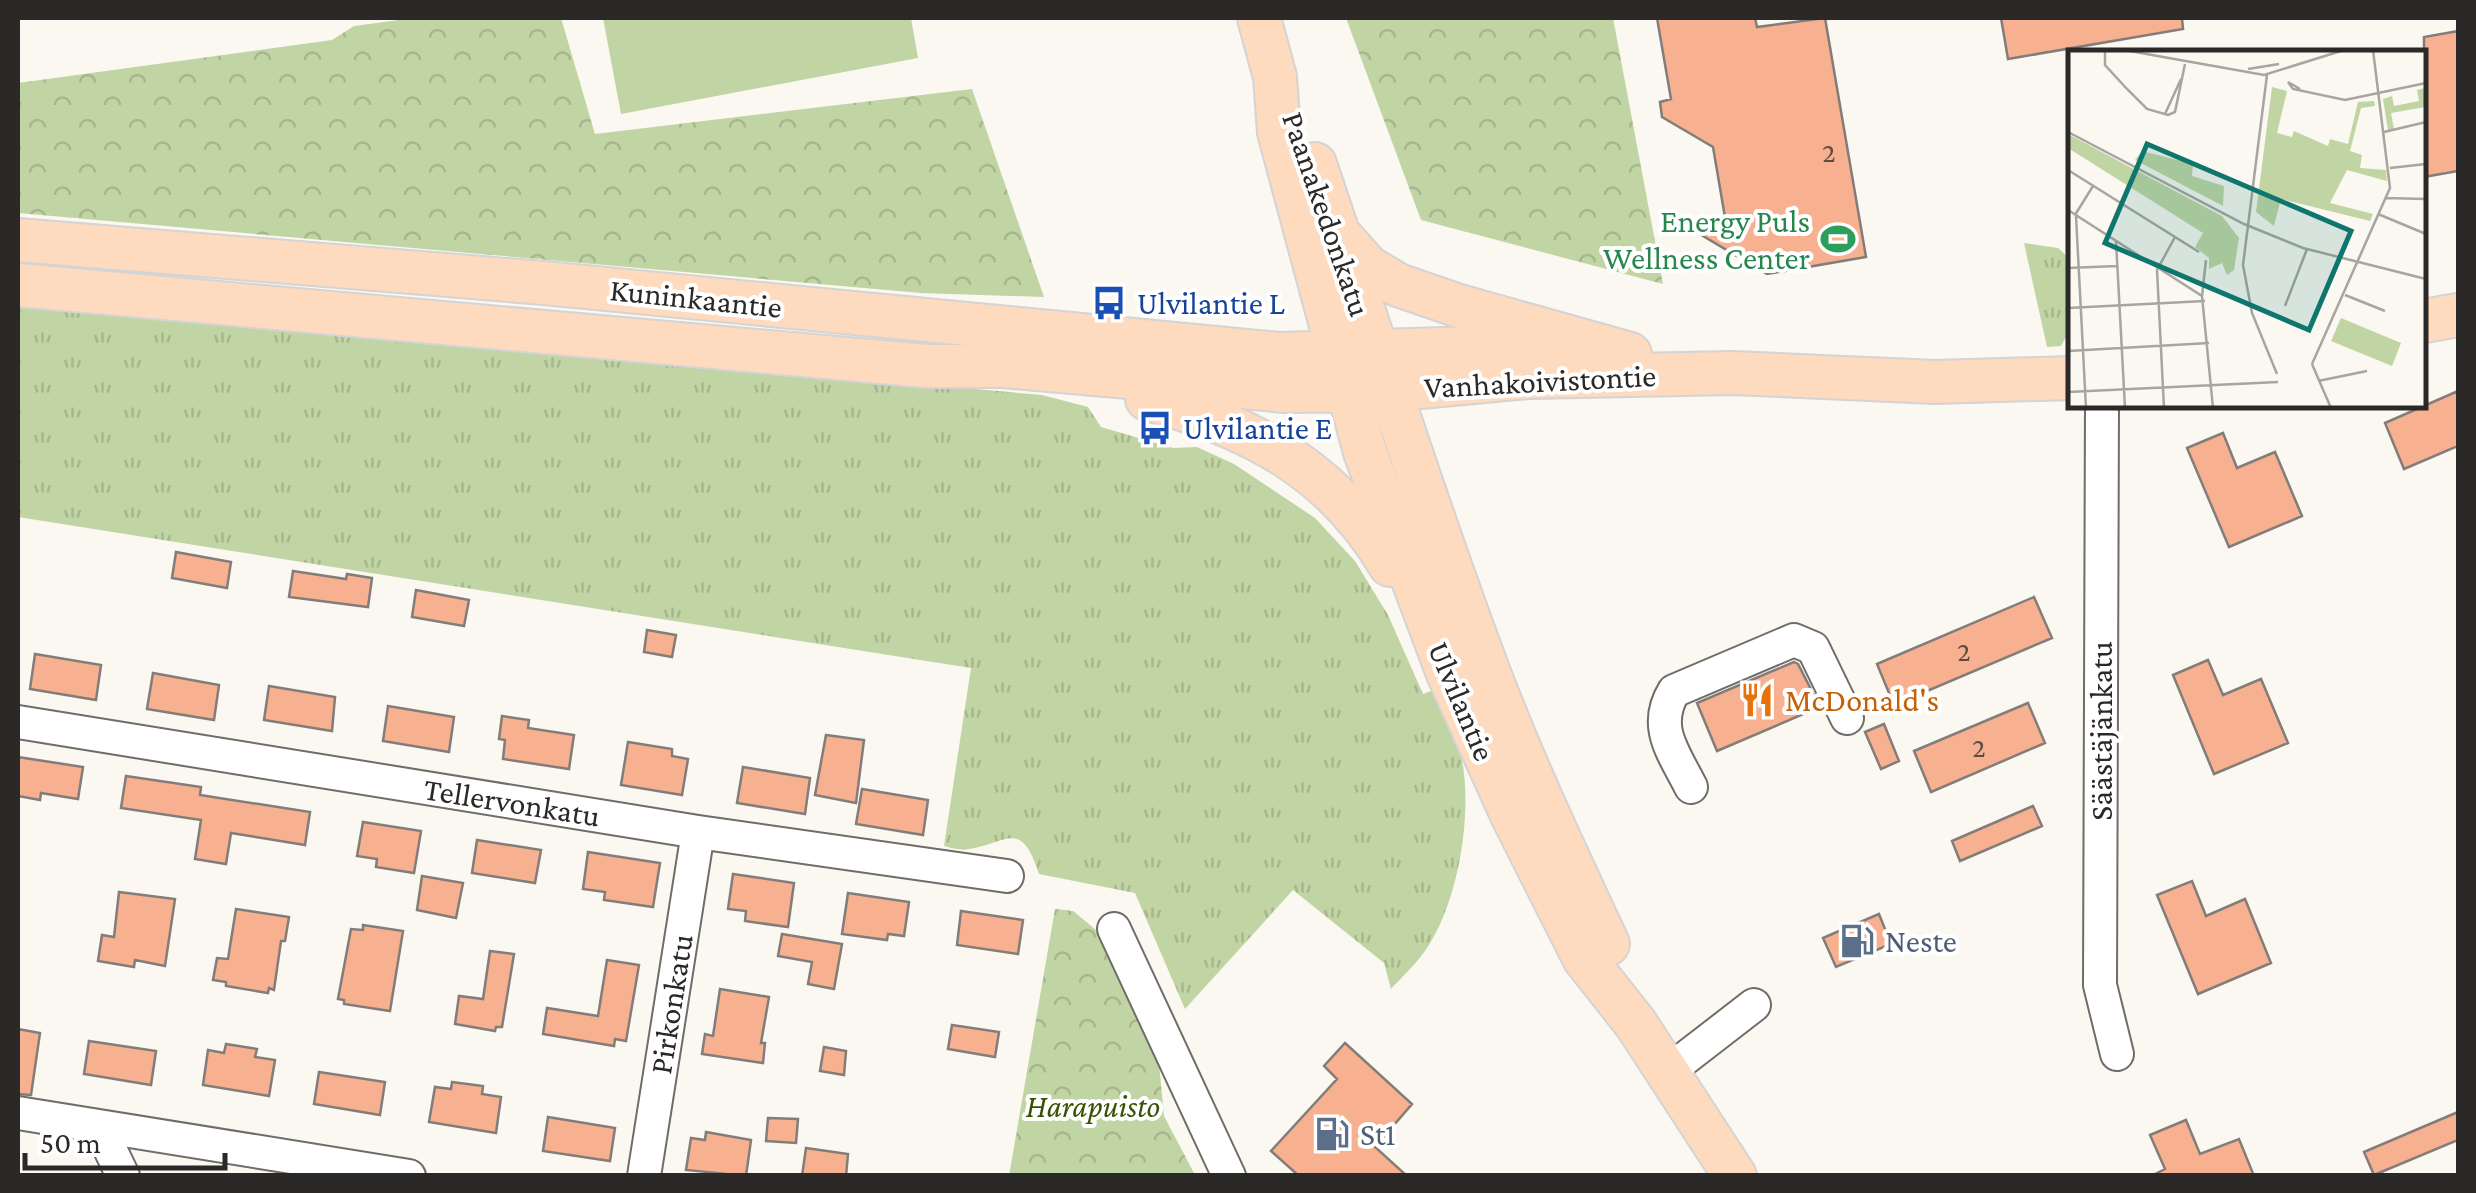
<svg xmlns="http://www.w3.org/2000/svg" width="2476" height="1193" font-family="'Crimson Pro',serif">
	<defs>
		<pattern id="grass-tufts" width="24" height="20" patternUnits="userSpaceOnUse" patternTransform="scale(2.5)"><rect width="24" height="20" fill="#c1d5a4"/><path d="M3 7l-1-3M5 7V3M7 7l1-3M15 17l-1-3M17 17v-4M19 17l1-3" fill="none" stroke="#a6b78d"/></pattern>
		<pattern id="forest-crowns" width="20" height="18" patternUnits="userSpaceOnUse" patternTransform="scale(2.5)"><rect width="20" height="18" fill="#c1d5a4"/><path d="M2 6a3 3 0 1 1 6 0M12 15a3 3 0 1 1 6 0" fill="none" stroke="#a6b78d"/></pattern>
	</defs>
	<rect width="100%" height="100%" fill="#fbf7f1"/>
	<path fill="url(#grass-tufts)" d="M2024,243L2058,248L2071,260V328L2061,346L2047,347Z
		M18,304L1042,395L1088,407L1101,427L1173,448L1197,447L1234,464L1315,518L1355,561L1388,615L1423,694L1434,690C1443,708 1454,728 1459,747C1475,803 1460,899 1427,948C1417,963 1403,976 1391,989L1384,963L1293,890L1185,1009L1135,893L1039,874C1021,818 1008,843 969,849C961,851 952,848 944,846L971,668L18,517Z"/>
	<path fill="url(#forest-crowns)" d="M414,18H561L595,134L972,89L1044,297L921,293L18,213V83L332,40L354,26Z
		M1346,18H1613L1663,284L1421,220Z
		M1055,909L1073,911L1095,929L1159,1063L1164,1116L1195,1175L1009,1176Z"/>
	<path fill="#c1d5a4" d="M603,18H911L918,58L621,114Z"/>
	<path fill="#f8b190" stroke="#837d7a" stroke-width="2.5" d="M1657,18H1755L1757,27L1825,18L1866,257L1767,274L1698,233L1727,229L1713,147L1662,117L1660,102L1671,99Z
		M2001,18H2182L2183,29L2008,59Z
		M2458,31V171L2424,177V37Z
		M2458,391V446L2404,469L2385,423Z
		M2223,433L2237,468L2275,452L2302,516L2229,547L2187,448Z
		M176,552L231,562L227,588L172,578Z
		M293,571L346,579L347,574L372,578L368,607L289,597Z
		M416,590L469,600L464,626L412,617Z
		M2034,597L2052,638L1894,705L1877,664Z
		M647,630L676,635L672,657L644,652Z
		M35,654L101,665L96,700L30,689Z
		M2208,660L2223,695L2261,679L2288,743L2214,774L2173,675Z
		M1794,662L1798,664L1820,707L1717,751L1697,703Z
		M153,673L219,685L214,720L147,709Z
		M269,686L335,697L332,731L264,720Z
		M2028,703L2045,743L1931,792L1914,751Z
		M388,706L454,717L449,752L383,741Z
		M502,716L529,720L528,728L574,735L569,769L503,759L505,740L499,739Z
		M1884,724L1899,761L1881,769L1865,732Z
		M826,735L864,740L856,803L815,795Z
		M628,742L672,749V756L688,759L682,795L621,785Z
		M18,757L83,767L78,799L41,793L40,800L18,796Z
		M743,767L810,778L805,814L737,803Z
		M126,776L201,787L200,795L310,812L305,845L231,833L226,864L195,859L201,820L121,808Z
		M862,789L928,800L923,835L856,824Z
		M2033,806L2042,826L1960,861L1952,841Z
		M363,822L421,831L414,873L376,867L377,859L357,856Z
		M477,840L541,850L535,883L472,873Z
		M588,852L660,863L653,907L604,900L605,892L583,889Z
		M733,874L794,883L788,927L745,921L746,911L728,909Z
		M422,876L463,883L456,918L417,910Z
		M2192,881L2206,916L2245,899L2271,963L2198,994L2157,895Z
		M119,892L175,899L165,966L135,960L134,967L98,961L102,935L114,937Z
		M848,893L909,902L904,936L888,934L887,940L842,934Z
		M236,909L289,917L285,941H281L274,990L269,988L268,993L226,986V982L213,980L217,958L228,959Z
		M961,911L1023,920L1018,954L957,945Z
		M1879,914L1891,944L1836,967L1823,938Z
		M363,925L403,931L390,1011L344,1004V1000L338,999L351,929L363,930Z
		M782,934L842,944L834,989L808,984L812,962L778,956Z
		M490,951L514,954L502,1027H496L495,1031L455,1024L459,996L483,999Z
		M607,960L639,965L626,1041L615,1039L614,1046L543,1034L547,1008L598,1016Z
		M720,989L769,997L761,1043H765L763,1063L702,1054L705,1034L713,1036Z
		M952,1025L999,1032L995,1057L948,1049Z
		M18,1029L40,1033L31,1095L18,1094Z
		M89,1041L156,1051L151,1085L84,1074Z
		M1345,1043L1412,1104L1375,1147L1407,1176H1299L1271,1151L1337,1079L1324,1066Z
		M226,1044L257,1049L255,1057L275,1060L269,1096L203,1085L208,1050L224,1053Z
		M824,1047L846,1051L844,1075L820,1071Z
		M319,1072L385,1082L380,1115L314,1104Z
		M452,1082L483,1086L482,1094L501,1097L496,1133L429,1122L435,1087L451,1089Z
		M2458,1112V1140L2374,1175L2364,1152Z
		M548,1117L615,1128L610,1161L543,1151Z
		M768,1118L798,1119L796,1143L766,1141Z
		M2186,1120L2200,1154L2239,1139L2254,1176H2151L2165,1169L2150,1135Z
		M706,1132L751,1140L746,1176L686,1170L691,1138L705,1140Z
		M806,1148L848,1154L846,1176H802Z"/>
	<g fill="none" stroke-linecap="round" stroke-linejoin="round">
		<g stroke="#706c67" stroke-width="36">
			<path id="minor" d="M2102,405L2100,985L2117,1054
				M18,722L698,832L1007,876
				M1691,787C1674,753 1652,727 1674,691L1794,640L1813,648L1847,718
				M1114,929L1229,1176
				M1666,1073L1754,1005
				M18,1113L409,1176
				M99,1126L123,1176
				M644,1176L698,832"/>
		</g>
		<g stroke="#d4d4d4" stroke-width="46">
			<path id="major" d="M1259,18L1275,77L1279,132L1365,452L1447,671L1512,815L1584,958L1636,1024L1735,1176
				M1315,164C1372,334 1426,505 1489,673C1524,765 1566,854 1608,944
				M1343,239L1368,267L1398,285L1459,306L1630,354
				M18,240L544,283L1279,354L1476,348L1559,352
				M18,285L926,366H1003L1286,391L1388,390L1529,377L1733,373L1935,382L2071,378
				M2424,321L2458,315
				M1147,399C1251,426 1334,470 1390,565"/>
		</g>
		<use href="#minor" stroke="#fff" stroke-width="32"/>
		<use href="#major" stroke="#fedabf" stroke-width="42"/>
	</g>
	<defs>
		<g id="stadium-bare" transform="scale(2.7)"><path d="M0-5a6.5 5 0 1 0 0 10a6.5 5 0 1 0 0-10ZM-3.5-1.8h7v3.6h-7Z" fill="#2e9e5b" stroke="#fff" stroke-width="2.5" paint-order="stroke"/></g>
		<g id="bus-bare" transform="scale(2.7)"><path d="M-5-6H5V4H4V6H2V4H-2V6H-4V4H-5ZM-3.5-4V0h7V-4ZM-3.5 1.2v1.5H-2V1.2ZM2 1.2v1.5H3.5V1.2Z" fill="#1a4fb4" stroke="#fff" stroke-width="2.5" paint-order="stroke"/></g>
		<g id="restaurant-bare" transform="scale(2.7)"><path d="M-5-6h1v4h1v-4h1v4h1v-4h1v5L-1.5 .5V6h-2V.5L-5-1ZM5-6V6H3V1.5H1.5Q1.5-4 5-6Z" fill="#e8710a" stroke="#fff" stroke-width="2.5" paint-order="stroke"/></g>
		<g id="fuel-bare" transform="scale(2.7)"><path d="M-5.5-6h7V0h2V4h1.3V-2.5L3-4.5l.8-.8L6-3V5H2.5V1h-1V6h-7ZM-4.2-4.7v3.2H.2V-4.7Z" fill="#5c6f8a" stroke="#fff" stroke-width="2.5" paint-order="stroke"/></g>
	</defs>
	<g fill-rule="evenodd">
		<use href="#stadium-bare" x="1838" y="239"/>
		<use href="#bus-bare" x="1109" y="303"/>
		<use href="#bus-bare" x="1155" y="428"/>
		<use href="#restaurant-bare" x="1757" y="700"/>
		<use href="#fuel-bare" x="1857" y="941"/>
		<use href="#fuel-bare" x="1332" y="1134"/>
	</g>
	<g text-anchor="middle" stroke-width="8" stroke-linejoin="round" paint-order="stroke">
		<g font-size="28" fill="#5e4b41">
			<text x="1829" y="162">2</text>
			<text x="1964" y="661">2</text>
			<text x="1979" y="757">2</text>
		</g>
		<g font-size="32" fill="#2a2927" stroke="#fff">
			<text transform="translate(1327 214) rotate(71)" y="11">Paanakedonkatu</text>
			<text transform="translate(696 298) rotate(6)" y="11">Kuninkaantie</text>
			<text transform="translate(1540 381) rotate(-3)" y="11">Vanhakoivistontie</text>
			<text transform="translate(1462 701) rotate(67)" y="11">Ulvilantie</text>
			<text transform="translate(2101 731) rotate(-90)" y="11">Säästäjänkatu</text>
			<text transform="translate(512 802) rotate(9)" y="11">Tellervonkatu</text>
			<text transform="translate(671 1004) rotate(-81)" y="11">Pirkonkatu</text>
		</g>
		<g font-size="32" fill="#27864d" stroke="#fff" text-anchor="end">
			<text x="1810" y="232">Energy Puls<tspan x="1810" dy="37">Wellness Center</tspan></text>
		</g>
		<g font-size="32" fill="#164399" stroke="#fff" text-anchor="start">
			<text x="1137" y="314">Ulvilantie L</text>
			<text x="1183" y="439">Ulvilantie E</text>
		</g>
		<g font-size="32" fill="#c56008" stroke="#fff" text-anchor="start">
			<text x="1785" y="711">McDonald's</text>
		</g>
		<g font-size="32" fill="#4e5e75" stroke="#fff" text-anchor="start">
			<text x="1885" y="952">Neste</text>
			<text x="1360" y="1145">St1</text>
		</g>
		<g font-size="32" font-style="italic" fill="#3a5002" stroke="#fff">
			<text x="1093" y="1117">Harapuisto</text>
		</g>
	</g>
	<g transform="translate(2068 50)">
		<rect width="358" height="358" fill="#fbf7f1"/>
		<path d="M0,84L154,166L171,188L166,220L159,225L154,213L141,219V208L127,197L135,183L0,98Z" fill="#c1d5a4"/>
		<path d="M204,37L219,41L209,83L224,87L226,81L260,96L262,89L280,94L290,52L306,51L307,56L293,58L282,101L294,105L292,118L318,120L319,131L279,120L262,153L305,164L302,171L213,149L206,176L188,162ZM357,38V57L323,63L326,79L320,80L315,49L324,46L326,56L351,51L349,40ZM74,101L125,114L124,126L156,136L155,156L67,110Z" fill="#c1d5a4"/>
		<path d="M273,268L333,293L324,316L263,291Z" fill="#c1d5a4"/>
		<path fill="none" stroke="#a7a5a0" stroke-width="2.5" d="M37,0V15L58,38L79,59L100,65L107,62L117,14M56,0L196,25L276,0M180,19L211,14M199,25L175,215L184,263L209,324M232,39L220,32L225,39L277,50L358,33M97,64L113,29M0,82L176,174L235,198L358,229M316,82L358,72M322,118L358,114M0,120L131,202M317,148L358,149M0,160L134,246M310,164L358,184M7,165L25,136M8,166L18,358M48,191L57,358M138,210L134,246L145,358M0,218L49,216M277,245L317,261M217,256L239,199M0,258L137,251M0,301L141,293M244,314L322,138L305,0M244,314L263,358M250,331L299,321M0,342L210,332M96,358L89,220L107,187"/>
		<path fill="#0f766e" fill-opacity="0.15" stroke="#0f766e" stroke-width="5" d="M79,94L283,181L241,280L37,193Z"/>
		<rect width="358" height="358" fill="none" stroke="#2a2927" stroke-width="5"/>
	</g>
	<rect width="2476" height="1193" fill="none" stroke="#2a2927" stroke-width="40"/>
	<path d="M25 1153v15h200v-15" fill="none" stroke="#2a2927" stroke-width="5"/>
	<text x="40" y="1153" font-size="30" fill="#2a2927" stroke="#ffffff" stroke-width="8" paint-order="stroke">50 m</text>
</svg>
